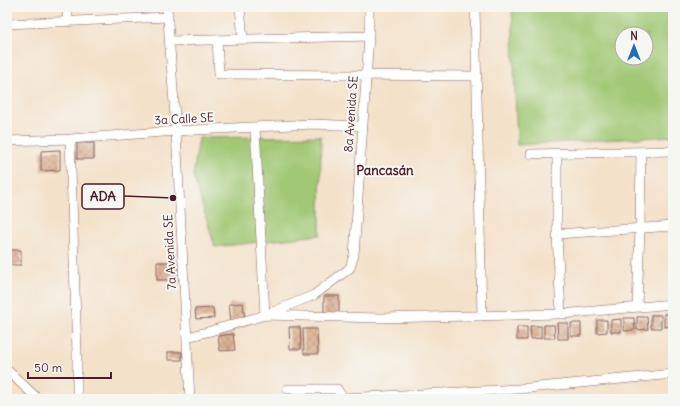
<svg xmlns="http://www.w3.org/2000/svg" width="680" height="406" font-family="Delius,sans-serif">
	<defs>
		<pattern id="building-cross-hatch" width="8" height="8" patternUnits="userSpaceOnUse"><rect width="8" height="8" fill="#d9ac8d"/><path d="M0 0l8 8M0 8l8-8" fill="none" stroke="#b28b73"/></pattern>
	</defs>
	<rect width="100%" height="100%" fill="#f6f6f2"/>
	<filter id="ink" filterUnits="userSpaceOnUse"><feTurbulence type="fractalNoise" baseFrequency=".025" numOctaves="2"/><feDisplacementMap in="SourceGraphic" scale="8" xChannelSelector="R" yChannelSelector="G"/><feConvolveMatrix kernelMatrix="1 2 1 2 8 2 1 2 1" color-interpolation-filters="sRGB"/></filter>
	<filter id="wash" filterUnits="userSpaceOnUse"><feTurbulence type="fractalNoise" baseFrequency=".012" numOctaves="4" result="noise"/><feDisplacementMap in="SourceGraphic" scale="16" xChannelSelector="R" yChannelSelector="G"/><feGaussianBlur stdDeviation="0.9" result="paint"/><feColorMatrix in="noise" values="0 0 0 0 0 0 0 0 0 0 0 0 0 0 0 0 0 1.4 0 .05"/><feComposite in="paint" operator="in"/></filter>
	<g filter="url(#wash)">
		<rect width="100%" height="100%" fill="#f4e1c9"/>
		<path fill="#a1c874" stroke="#767450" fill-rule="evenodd" d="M512,7H673V136L517,145ZM622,34H646V58H622Z
			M321,136L320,235L215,247L193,175L199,138Z"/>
		<g id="blocks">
			<path fill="url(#building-cross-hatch)" d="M77,143H94V159H77Z
				M60,150V170L41,171V151Z
				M7,250H21V265H7Z
				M157,262H180V280H157Z
				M324,296H339V315H324Z
				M243,303L245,320L231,322L229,304Z
				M213,308L214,318L196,319L195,309Z
				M664,314H673V326L664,327Z
				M651,315H661V328H651Z
				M637,317H647L648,329L637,330Z
				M624,318H634L635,330L624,331Z
				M621,319V332H611V320Z
				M597,320H607V332L597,333Z
				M557,323H568V339H558Z
				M571,323H581V336H571Z
				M544,325H554L555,338H544Z
				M530,326H541V338L531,339Z
				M289,327H300L301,349H290Z
				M517,327H527V340H517Z
				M303,329H317L318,354H304Z
				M233,334L235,350L220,351L218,336Z
				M168,352H182V360H168Z"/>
		</g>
	</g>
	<g filter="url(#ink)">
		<use href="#blocks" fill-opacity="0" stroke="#866362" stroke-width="1"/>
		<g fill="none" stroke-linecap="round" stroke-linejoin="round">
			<g stroke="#866362" stroke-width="10">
				<path id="minor" d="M67,7L68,22
					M167,7L176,131L190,399
					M240,7L243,39
					M475,7L482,316
					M7,24L168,17
					M217,40L219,74L476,76
					M169,41L369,36
					M255,127L265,315
					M70,139L77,353V399
					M7,141L70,139L176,131L312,124L363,126
					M531,154L673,151
					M557,154V234L561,314
					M557,234L673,226
					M637,307L640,228L641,152
					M268,314L314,295L350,268L354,255L369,36V7
					M187,337L207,332L265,315L380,318L561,314L673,304
					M7,370L38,399
					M288,389H337L343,398
					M343,398L518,389L673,374"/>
			</g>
			<use href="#minor" stroke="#fff" stroke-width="9"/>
		</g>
	</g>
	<g text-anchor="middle" stroke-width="4" stroke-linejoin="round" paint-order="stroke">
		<g font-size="12" fill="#4a1f2b" stroke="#f6f6f2">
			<text transform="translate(351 114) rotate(-86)" y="4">8a Avenida SE</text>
			<text transform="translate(184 119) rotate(-3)" y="4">3a Calle SE</text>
			<text transform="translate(170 252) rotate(-93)" y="4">7a Avenida SE</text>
		</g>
		<g font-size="13" font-weight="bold" fill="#4a1f2b" stroke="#f6f6f2">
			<text x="385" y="175">Pancasán</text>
		</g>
	</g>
	<path fill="none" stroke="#4a1f2b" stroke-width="1.5" d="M173 198L124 196"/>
	<circle fill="#4a1f2b" stroke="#f6f6f2" stroke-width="1.5" cx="173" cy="198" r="4"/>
	<rect fill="#f6f6f2" stroke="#4a1f2b" stroke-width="1.5" x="82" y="184" width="42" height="25" rx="4"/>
	<g font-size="13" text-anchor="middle" font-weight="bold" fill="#4a1f2b">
		<text x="103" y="201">ADA</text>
	</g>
	<rect width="680" height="406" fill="none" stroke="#f6f6f2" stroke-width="24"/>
	<g transform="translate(634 46)"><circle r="19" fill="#f6f6f2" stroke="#b1a0a2"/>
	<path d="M0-3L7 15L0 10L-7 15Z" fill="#1f6fb2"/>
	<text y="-6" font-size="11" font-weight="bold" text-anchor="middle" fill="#4a1f2b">N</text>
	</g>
	<path d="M28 372v6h83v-6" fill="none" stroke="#4a1f2b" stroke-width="2"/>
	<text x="34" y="372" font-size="12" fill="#4a1f2b" stroke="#f6f6f2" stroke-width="3" paint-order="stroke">50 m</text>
</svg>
